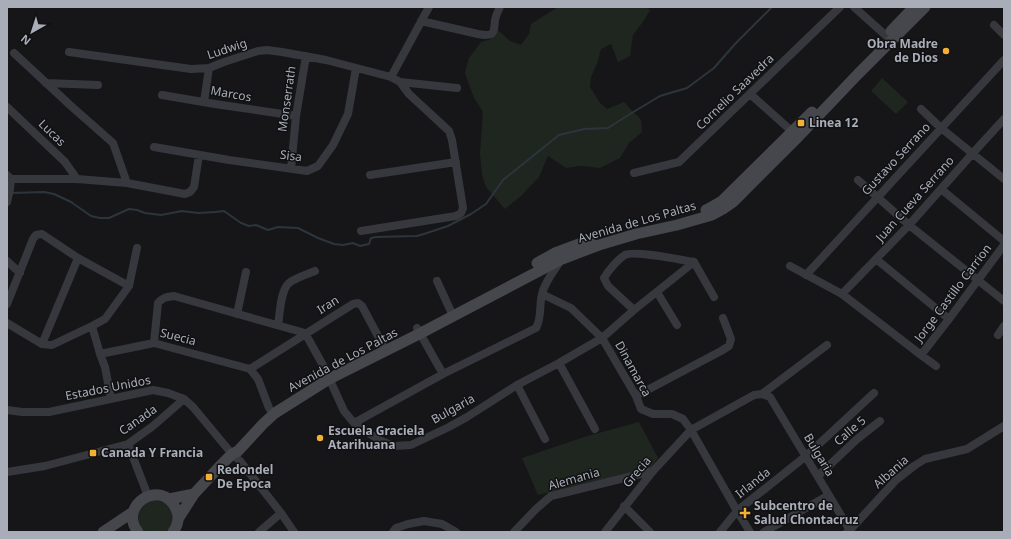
<svg xmlns="http://www.w3.org/2000/svg" width="1011" height="539" font-family="'Noto Sans',sans-serif">
	<rect width="100%" height="100%" fill="#161618"/>
	<path fill="#1e261f" d="M558,7H647L650,10L645,19L633,35L630,56L618,62L611,44L601,49L597,64L591,77L590,87L600,103L607,109L624,102L641,120L642,132L629,143L620,158L600,168L581,166L566,168L548,156L539,177L521,196L505,209L486,187L482,175L480,154L483,112L474,98L465,73L469,58L481,42L491,39L498,30L510,41L521,45L529,34L531,24Z
		M882,78L908,102L896,114L871,91Z
		M639,422L658,458L651,468L538,495L522,458L584,437Z
		M153,499L169,504L174,519L168,530L166,532C161,532 151,533 147,532C137,529 136,511 142,505C145,502 150,500 153,499Z"/>
	<g fill="none" stroke-linecap="round" stroke-linejoin="round">
		<path stroke="#2c353c" stroke-width="2" d="M11,193L44,192L54,194L71,202L91,216L100,218H109L129,209L137,210L145,213L161,215L182,211L198,213L215,212L224,211L241,223L249,226L256,225L268,230L278,227L298,228L318,238L334,244L343,245L353,243L360,246L369,244L371,238L376,237L417,236L427,233L448,226L471,214L486,204L503,180L559,135L584,129L608,128L630,114L660,96L687,88L714,68L735,44L772,7"/>
		<path stroke="#37383d" stroke-width="8" d="M854,7L892,41
			M421,21L478,34C494,37 494,34 495,20C496,15 498,11 500,7
			M994,25L1004,35
			M69,52L191,69L209,68L224,62L258,51L267,50L282,52L326,60L391,77L400,82L457,88
			M14,53L71,106L113,143L127,183
			M391,77L429,7
			M46,83L98,85
			M750,94L796,135
			M162,95L215,104L296,116
			M204,102L209,68
			M7,107L65,162L77,179
			M921,109L941,128L1004,179
			M154,147L229,160L307,171L318,166L333,145L348,114L356,68
			M291,169L296,116L306,56
			M634,173L679,162L840,7
			M7,175L11,179H77L127,183L185,194L190,192L194,187L199,155
			M370,175L456,162
			M858,180L909,225L1004,301
			M941,189L1004,241
			M7,202L10,189L11,179L8,180
			M361,231L456,216L461,213L463,208L452,140L449,131L409,94L400,82
			M876,259L949,319
			M7,261L20,273
			M694,262L714,297
			M790,266L842,294L921,355L936,366
			M806,275L1004,60
			M437,281L453,316
			M657,292L677,325
			M542,294L571,308L602,338L636,396L641,409L653,414H672L683,419L691,430L737,511L750,532
			M842,294L909,225L973,153L1004,119
			M7,304L33,239L36,235L42,234L78,258L129,286
			M634,310L608,286L604,278C608,271 618,259 625,255C634,250 681,260 694,262
			M237,314L246,272
			M7,323L42,344L52,345L92,326L100,354
			M278,325C280,314 280,291 289,283C295,278 308,274 315,271
			M92,326L105,319L129,286L137,248
			M417,328L443,374
			M998,335L1004,326
			M154,343L158,303C163,297 167,297 174,296L305,333L324,367L344,411L354,423L379,440L394,446L411,445L449,427L467,417L517,385L559,363L602,338L634,310L694,262
			M42,344L78,258
			M921,355L949,319L1004,245
			M559,363L595,429
			M250,369L353,304L358,303L362,306L386,351
			M517,385L545,439
			M762,394L770,397L851,532
			M636,396L721,351L729,346L731,339L723,318
			M111,399L105,367L100,354L154,343L250,369L258,379L269,408
			M7,410L22,412H49L153,390L168,393L184,399L193,407L232,454L240,461L281,513L294,532
			M354,423L443,374L536,328C542,318 539,305 542,294C545,281 554,271 561,260
			M128,444L148,496
			M7,472L45,466L128,444L153,426L184,399
			M818,476L856,440L880,421
			M624,506L650,532
			M259,532L281,513
			M393,532L396,528L408,524L424,521L442,524L456,532
			M514,532L536,509L551,496L653,471
			M605,532L653,471L691,430L754,395L762,394L827,345
			M720,532L737,511L806,456L874,393
			M764,532L829,495
			M847,532L850,530L896,480L914,466L925,459L967,449L1004,426"/>
		<path stroke="#45474d" stroke-width="11" d="M891,31L914,7
			M706,210L710,208L722,201L812,112
			M537,263L555,253L590,240
			M169,499L194,494
			M178,519L194,494L220,466L232,454L238,451L263,424L275,413L329,379L419,334L562,259L599,245L636,234L677,225L712,215L723,209L733,202L798,137L858,74L925,7
			M103,532L133,512
			M138,532C117,505 162,477 176,509C180,517 178,525 173,532"/>
	</g>
	<g fill="#f2b134" stroke="#111113" stroke-width="1.5">
		<circle cx="946" cy="51" r="4"/>
		<rect x="797" y="119" width="8" height="8" rx="2"/>
		<circle cx="320" cy="438" r="4"/>
		<rect x="89" y="449" width="8" height="8" rx="2"/>
		<rect x="205" y="473" width="8" height="8" rx="2"/>
		<path d="M743 507h4v4h4v4h-4v4h-4v-4h-4v-4h4z"/>
	</g>
	<g text-anchor="middle" stroke-width="3" stroke-linejoin="round" paint-order="stroke">
		<g font-size="12" font-weight="bold" fill="#a8adb8" stroke="#111113" text-anchor="start">
			<text x="938" y="48" text-anchor="end">Obra Madre<tspan x="938" dy="14">de Dios</tspan></text>
			<text x="809" y="127">Linea 12</text>
			<text x="328" y="435">Escuela Graciela<tspan x="328" dy="14">Atarihuana</tspan></text>
			<text x="101" y="457">Canada Y Francia</text>
			<text x="217" y="474">Redondel<tspan x="217" dy="14">De Epoca</tspan></text>
			<text x="754" y="510">Subcentro de<tspan x="754" dy="14">Salud Chontacruz</tspan></text>
		</g>
		<g font-size="12" fill="#a8adb8" stroke="#111113">
			<text transform="translate(227 49) rotate(-18)" y="4">Ludwig</text>
			<text transform="translate(735 92) rotate(-44)" y="4">Cornelio Saavedra</text>
			<text transform="translate(231 94) rotate(10)" y="4">Marcos</text>
			<text transform="translate(287 99) rotate(-82)" y="4">Monserrath</text>
			<text transform="translate(52 133) rotate(44)" y="4">Lucas</text>
			<text transform="translate(291 156) rotate(7)" y="4">Sisa</text>
			<text transform="translate(896 159) rotate(-47)" y="4">Gustavo Serrano</text>
			<text transform="translate(915 199) rotate(-48)" y="4">Juan Cueva Serrano</text>
			<text transform="translate(637 222) rotate(-16)" y="4">Avenida de Los Paltas</text>
			<text transform="translate(953 293) rotate(-53)" y="4">Jorge Castillo Carrion</text>
			<text transform="translate(328 305) rotate(-32)" y="4">Iran</text>
			<text transform="translate(178 337) rotate(14)" y="4">Suecia</text>
			<text transform="translate(343 360) rotate(-28)" y="4">Avenida de Los Paltas</text>
			<text transform="translate(633 369) rotate(61)" y="4">Dinamarca</text>
			<text transform="translate(108 388) rotate(-11)" y="4">Estados Unidos</text>
			<text transform="translate(453 409) rotate(-29)" y="4">Bulgaria</text>
			<text transform="translate(138 420) rotate(-35)" y="4">Canada</text>
			<text transform="translate(850 431) rotate(-41)" y="4">Calle 5</text>
			<text transform="translate(819 455) rotate(59)" y="4">Bulgaria</text>
			<text transform="translate(637 472) rotate(-50)" y="4">Grecia</text>
			<text transform="translate(891 472) rotate(-42)" y="4">Albania</text>
			<text transform="translate(574 479) rotate(-16)" y="4">Alemania</text>
			<text transform="translate(753 483) rotate(-39)" y="4">Irlanda</text>
		</g>
	</g>
	<rect width="1011" height="539" fill="none" stroke="#a8adb8" stroke-width="16"/>
	<g transform="translate(32 32) rotate(219)" stroke="#111113" stroke-width="3" paint-order="stroke">
	<path d="M0-3L7 15L0 10L-7 15Z" fill="#a8adb8"/>
	<text y="-6" font-size="11" font-weight="bold" text-anchor="middle" fill="#a8adb8">N</text>
	</g>
</svg>
